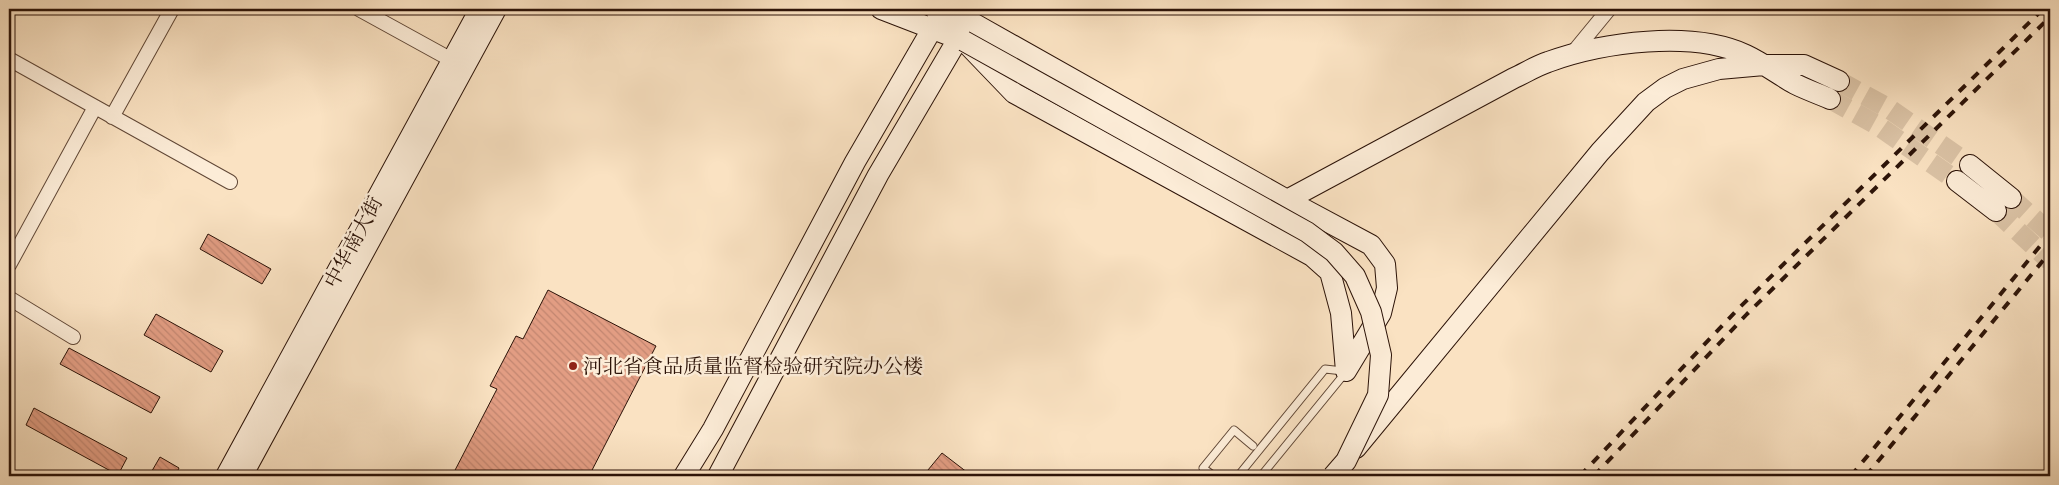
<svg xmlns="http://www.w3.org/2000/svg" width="2059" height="485" font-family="'IM FELL DW Pica','Noto Serif SC',serif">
	<defs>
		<pattern id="building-back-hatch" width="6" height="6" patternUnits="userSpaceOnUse" patternTransform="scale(1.25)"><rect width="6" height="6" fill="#e29d83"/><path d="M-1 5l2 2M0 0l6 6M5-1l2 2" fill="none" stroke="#c28670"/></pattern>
	</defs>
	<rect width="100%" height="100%" fill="#fae2c2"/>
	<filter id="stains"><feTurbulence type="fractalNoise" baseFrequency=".004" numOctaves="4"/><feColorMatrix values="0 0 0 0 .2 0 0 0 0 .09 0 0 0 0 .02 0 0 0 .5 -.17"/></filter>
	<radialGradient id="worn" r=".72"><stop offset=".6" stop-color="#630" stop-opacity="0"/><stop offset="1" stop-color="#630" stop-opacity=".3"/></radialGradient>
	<path fill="url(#building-back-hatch)" stroke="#2c1308" d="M208,234L271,269L262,284L200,249Z
		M548,290L656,346L589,476H452L497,389L490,386L516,336L523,339Z
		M156,314L223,351L211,372L144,335Z
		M69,348L160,397L151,413L60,364Z
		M34,408L127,458L118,475L26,425Z
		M942,453L972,476H923Z
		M160,457L179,468L175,476H149Z"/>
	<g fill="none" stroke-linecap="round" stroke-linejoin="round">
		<path stroke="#dbc3a6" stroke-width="20" stroke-dasharray="20 10" stroke-linecap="butt" d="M1839,81L1888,108L1970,165
			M1830,99L1877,125L1957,181
			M2011,198L2050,233
			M1996,211L2050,261"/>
		<g stroke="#604736" stroke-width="9">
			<path id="service" d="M1214,476L1203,468L1234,430L1253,446
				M1238,476L1325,369L1343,371
				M1261,476L1346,372"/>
		</g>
		<g stroke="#604736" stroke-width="16">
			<path id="minor" d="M359,9L459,64
				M1572,54L1609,9
				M9,59L230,182
				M112,117L172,9
				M9,265L95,107
				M9,298L73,337"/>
		</g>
		<g stroke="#2c1308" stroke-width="22">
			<path id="secondary" d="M881,9L964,41L1014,93L1312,256L1330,272L1341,313L1346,371
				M935,9L973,23L1287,200L1371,245L1385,264L1387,288L1381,313L1346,371
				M1970,165L2011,198
				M1957,181L1996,211
				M1255,223L1287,200L1514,78C1525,73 1536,66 1548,62C1603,42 1692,30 1746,55C1763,63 1779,75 1795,84C1807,90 1819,94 1830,99
				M1356,448L1600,152L1646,102L1665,88L1683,79L1719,69L1764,65H1804L1839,81
				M226,476L480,9
				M242,476L496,9
				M684,476L713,429L855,162L939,17
				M718,476L878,175L965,27"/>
		</g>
		<use href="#service" stroke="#fcecd7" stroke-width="7"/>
		<use href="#minor" stroke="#fcecd7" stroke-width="14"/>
		<use href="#secondary" stroke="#fcecd7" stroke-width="20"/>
		<path stroke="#2c1308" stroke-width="4" stroke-dasharray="9 9" stroke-linecap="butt" d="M1580,476L1738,309L2043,9
			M1594,476L1747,314L2050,17
			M1851,476L2050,234
			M1866,476L2050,252"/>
		<g stroke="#2c1308" stroke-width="22" stroke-linecap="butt">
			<path id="secondary-bridge" d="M964,41L1307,232L1334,252L1355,276L1371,312L1381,355L1378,395L1346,461L1333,476"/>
		</g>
		<use href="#secondary-bridge" stroke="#fcecd7" stroke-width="20"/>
	</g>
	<circle fill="#8f2418" stroke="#fcecd7" stroke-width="2" cx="573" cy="366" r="5"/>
	<g text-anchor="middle" stroke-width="5" stroke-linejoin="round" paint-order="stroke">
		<g font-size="20" fill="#2c1308" stroke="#fcecd7">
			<text transform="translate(353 242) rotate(-62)" y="7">中华南大街</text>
		</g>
		<g font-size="20" fill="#2c1308" stroke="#fcecd7" text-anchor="start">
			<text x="583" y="373">河北省食品质量监督检验研究院办公楼</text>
		</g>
	</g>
	<rect width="2059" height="485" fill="none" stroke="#fae2c2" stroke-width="30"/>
	<rect x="10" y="10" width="2039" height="465" fill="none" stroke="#2c1308" stroke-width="2.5"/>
	<rect x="15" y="15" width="2029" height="455" fill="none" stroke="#2c1308"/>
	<rect width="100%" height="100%" filter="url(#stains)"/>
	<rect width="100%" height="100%" fill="url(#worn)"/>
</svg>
